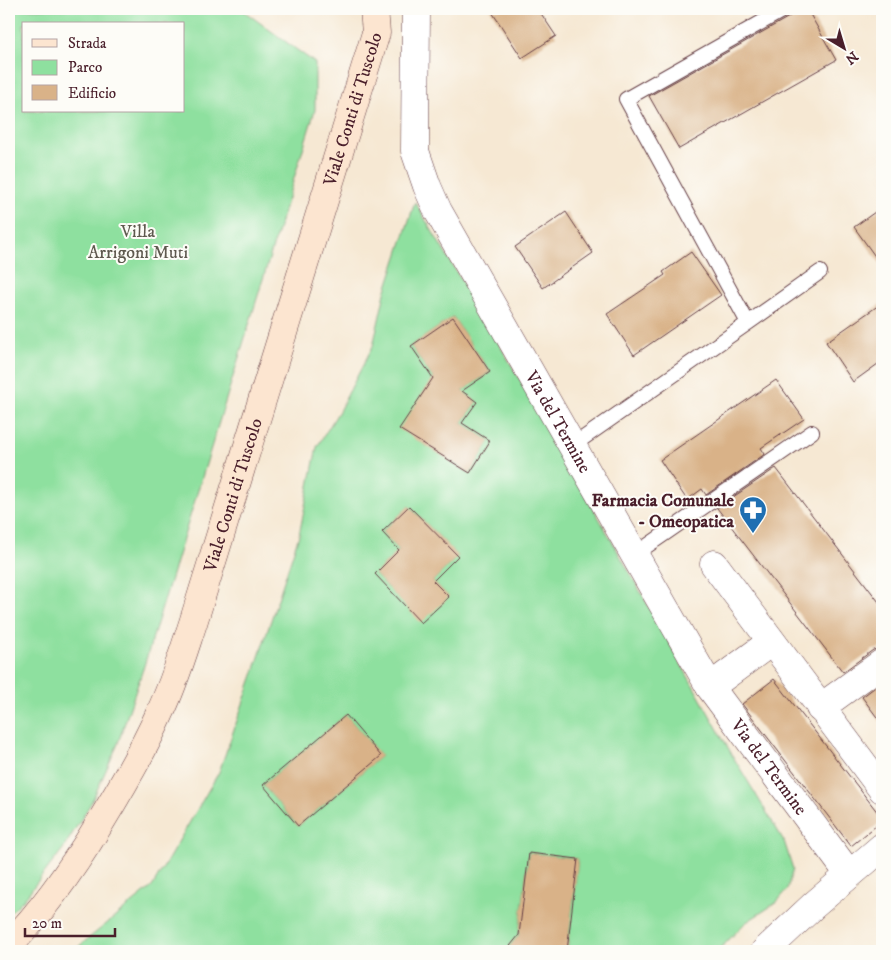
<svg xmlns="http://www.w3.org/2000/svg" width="891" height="960" font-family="'IM FELL DW Pica',serif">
	<rect width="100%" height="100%" fill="#fdfcf7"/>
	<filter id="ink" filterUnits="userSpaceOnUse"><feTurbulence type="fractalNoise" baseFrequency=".02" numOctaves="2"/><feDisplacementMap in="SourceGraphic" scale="10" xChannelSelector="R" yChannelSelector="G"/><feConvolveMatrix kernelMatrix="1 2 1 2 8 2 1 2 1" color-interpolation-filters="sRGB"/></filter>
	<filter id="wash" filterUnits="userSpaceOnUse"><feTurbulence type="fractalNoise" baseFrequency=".0096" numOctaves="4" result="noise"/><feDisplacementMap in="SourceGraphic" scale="20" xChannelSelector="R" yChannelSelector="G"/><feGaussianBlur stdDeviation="1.12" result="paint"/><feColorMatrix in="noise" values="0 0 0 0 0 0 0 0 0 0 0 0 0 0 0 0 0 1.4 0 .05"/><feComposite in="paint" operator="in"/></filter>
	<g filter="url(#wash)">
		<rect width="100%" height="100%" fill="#f6e8d3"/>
		<path fill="#8ee09f" stroke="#6c8065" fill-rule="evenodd" d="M9,9H241L315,63V110L144,666L117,746L91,803L63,849L24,899L9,914ZM24,24H184V111H24Z
			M415,202L541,415L735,760L784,841L793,869L787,890L776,903L745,923L718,951H567L578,859L529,853L519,935L506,951H73L152,887L219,772L253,675L299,535L317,447L339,411L373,346L385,293ZM453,317L490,372L462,391L477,402L462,423L490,441L470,473L400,429L433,378L411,346ZM409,506L458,556L433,581L448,596L421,622L375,574L399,550L382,532ZM346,715L381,756L298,826L263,785Z"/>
		<g id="blocks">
			<path fill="#d9b288" d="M490,9H538L556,36L522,58Z
				M797,9H807L836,60L679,149L649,96L789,17Z
				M882,207V266L854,227Z
				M566,212L593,253L543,288L515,247Z
				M691,252L721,295L634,355L607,314L665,275L663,272Z
				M882,303V361L853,382L826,342Z
				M453,317L490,372L462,391L477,402L462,423L490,441L470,473L399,429L433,378L411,346Z
				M776,380L804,419L761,448L765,454L706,495L702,489L687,500L660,460Z
				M776,468L882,606V648L873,650L843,672L717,508Z
				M409,506L458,556L433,581L449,597L421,623L375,574L399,550L382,532Z
				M774,679L882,818V821L851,846L742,704Z
				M882,682V724L862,697Z
				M346,715L381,756L298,826L263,785Z
				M529,853L578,859L567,951H506L519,935Z"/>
		</g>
	</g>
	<g filter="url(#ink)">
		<use href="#blocks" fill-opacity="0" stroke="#643d44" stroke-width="1"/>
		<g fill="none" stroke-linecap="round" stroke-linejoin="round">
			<g stroke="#643d44" stroke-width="16">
				<path id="service" d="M748,323L820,272
					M572,446L748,323L626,99L785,9
					M634,555L812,432"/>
			</g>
			<g stroke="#643d44" stroke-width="29">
				<g id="minor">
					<path id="s1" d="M416,9L415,151L427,186L438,211L710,687L849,874"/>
					<path d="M714,564L882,789"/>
					<path d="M710,687L771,642"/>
					<path d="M820,708L882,663"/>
				</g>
			</g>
			<g stroke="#643d44" stroke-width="29">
				<path id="tertiary" d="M765,951L814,905L882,847"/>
			</g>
			<g stroke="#643d44" stroke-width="29">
				<g id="secondary">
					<path id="s2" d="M9,945C45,909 74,866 100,823C122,787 143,751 160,713C174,684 183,653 193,623L376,33L374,9"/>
				</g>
			</g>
			<use href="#service" stroke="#fff" stroke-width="14"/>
			<use href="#minor" stroke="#fff" stroke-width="28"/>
			<use href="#tertiary" stroke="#fff" stroke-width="28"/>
			<use href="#secondary" stroke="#fce5d0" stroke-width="28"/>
		</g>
	</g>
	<defs>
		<g id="pharmacy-pin" transform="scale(1.4375)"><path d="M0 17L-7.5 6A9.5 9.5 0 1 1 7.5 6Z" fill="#1f6fb2" stroke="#fdfcf7"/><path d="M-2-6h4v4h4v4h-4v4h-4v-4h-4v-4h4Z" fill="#fff"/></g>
	</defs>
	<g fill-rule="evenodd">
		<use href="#pharmacy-pin" x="753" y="510"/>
	</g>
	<g text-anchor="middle" stroke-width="4" stroke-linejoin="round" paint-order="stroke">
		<g font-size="18" fill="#4a1f2b" stroke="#fdfcf7">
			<text dy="6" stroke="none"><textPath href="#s2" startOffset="912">Viale Conti di Tuscolo</textPath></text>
			<text dy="6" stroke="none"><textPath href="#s1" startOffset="449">Via del Termine</textPath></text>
			<text dy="6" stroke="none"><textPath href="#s2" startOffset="508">Viale Conti di Tuscolo</textPath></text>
			<text dy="6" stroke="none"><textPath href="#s1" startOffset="854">Via del Termine</textPath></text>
		</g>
		<g font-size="18" fill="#5e594e" stroke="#fdfcf7">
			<text x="138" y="237">Villa<tspan x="138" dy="21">Arrigoni Muti</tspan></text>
		</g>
		<g font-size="18" font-weight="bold" fill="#4a1f2b" stroke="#fdfcf7" text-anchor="end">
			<text x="734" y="506">Farmacia Comunale<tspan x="734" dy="21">- Omeopatica</tspan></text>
		</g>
	</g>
	<rect width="891" height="960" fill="none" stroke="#fdfcf7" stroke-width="30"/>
	<rect x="22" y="22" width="162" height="90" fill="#fdfcf7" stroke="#b5a4a5"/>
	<rect x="32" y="39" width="25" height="8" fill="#fce5d0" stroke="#b5a4a5"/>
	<text x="68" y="48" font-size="15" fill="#4a1f2b">Strada</text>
	<rect x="32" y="60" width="25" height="15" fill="#8ee09f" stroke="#b5a4a5"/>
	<text x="68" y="72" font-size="15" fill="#4a1f2b">Parco</text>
	<rect x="32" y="85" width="25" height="15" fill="#d9b288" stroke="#b5a4a5"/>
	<text x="68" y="98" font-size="15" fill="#4a1f2b">Edificio</text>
	<g transform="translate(844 48) rotate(142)" stroke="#fdfcf7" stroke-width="4" paint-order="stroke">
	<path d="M0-4L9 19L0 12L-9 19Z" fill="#4a1f2b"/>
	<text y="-8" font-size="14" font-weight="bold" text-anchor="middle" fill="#4a1f2b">N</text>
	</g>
	<path d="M25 928v8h90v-8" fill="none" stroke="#4a1f2b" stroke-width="2.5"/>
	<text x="32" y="928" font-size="15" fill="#4a1f2b" stroke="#fdfcf7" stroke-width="4" paint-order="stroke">20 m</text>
</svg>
